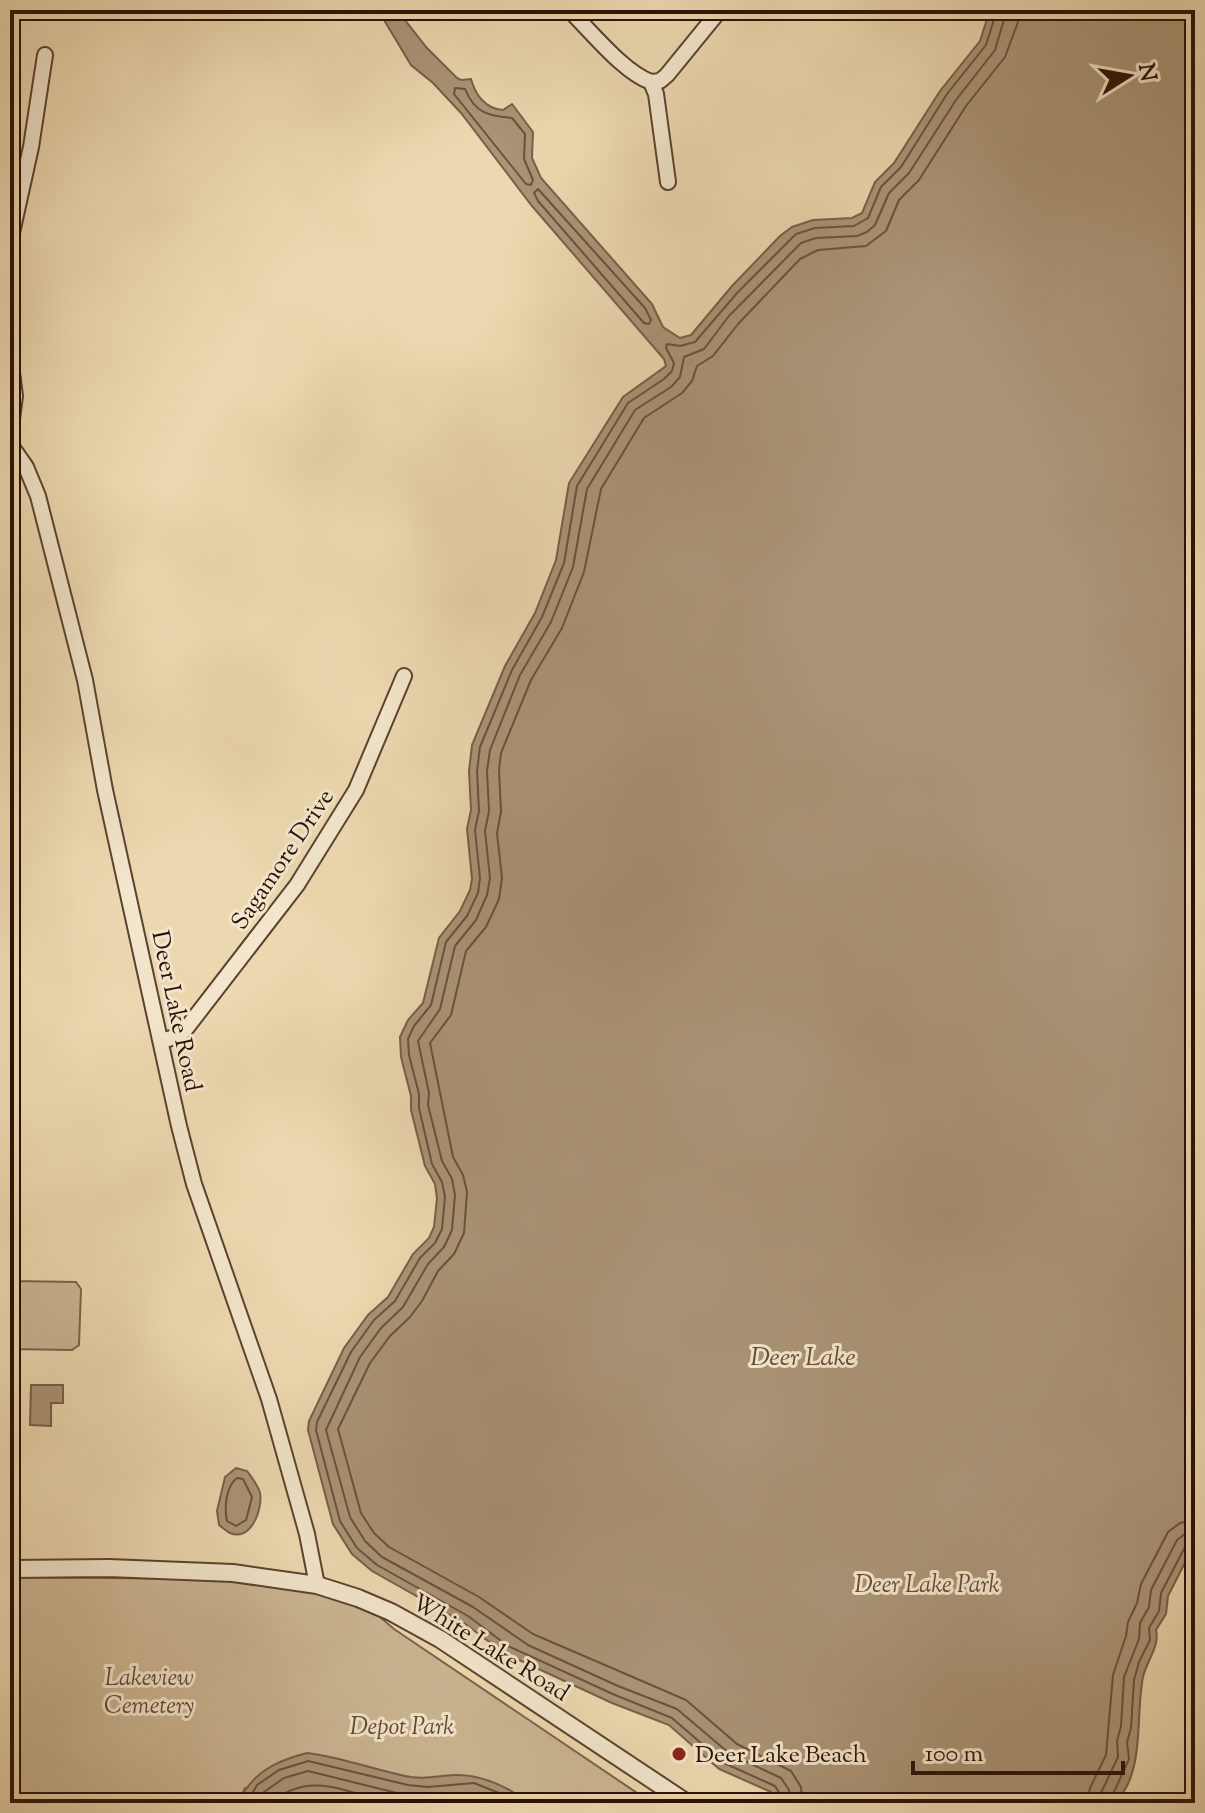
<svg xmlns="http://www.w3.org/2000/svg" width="1205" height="1813" font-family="'Sorts Mill Goudy',serif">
	<rect width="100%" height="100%" fill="#ecd8b0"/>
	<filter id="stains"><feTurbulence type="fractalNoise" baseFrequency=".0025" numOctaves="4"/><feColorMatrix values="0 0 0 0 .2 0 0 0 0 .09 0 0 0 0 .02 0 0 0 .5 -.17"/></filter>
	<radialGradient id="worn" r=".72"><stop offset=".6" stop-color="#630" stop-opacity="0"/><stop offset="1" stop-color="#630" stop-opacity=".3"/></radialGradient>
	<path fill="#cbb693" stroke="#7b634c" stroke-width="2" d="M12,1281L76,1282L81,1289L79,1345L72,1350L10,1349V1282Z
		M10,1577L206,1579L273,1584L333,1597L374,1612L394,1629L652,1803H371L245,1788L238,1803H10Z"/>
	<path fill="#aa9476" stroke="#775f49" stroke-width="2" d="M378,10H397L427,48L457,78L461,80L471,79C475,94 485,109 503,110L512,104L533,132L532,158L541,178L652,304L663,327L680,338L691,335L732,286L780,236L792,227L813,220L852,218L862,213L875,182L894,163L940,91L980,41L990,10H1195V1543L1168,1596L1166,1614L1156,1630C1160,1646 1147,1660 1143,1677C1135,1715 1146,1775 1114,1803H772L771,1792L719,1769L669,1725L612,1703L504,1653L464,1623L372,1571L352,1554L333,1524L308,1430L309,1421L344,1348L368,1315L388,1297L413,1254L429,1238L434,1227L437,1198L435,1184L425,1166L411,1110V1096L401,1057L400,1037L408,1020L423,1003L439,938L460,911L470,890L472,879L467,829L471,810L469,771L472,745L505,666L535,613L556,560L569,483L623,397L666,366L664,359L532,206L461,113L433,83L411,65Z
		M31,1385H63V1403H51V1426L30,1425Z
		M236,1468L247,1471C252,1478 258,1485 260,1493C263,1509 251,1542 230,1533C226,1531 223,1528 219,1525L217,1511L225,1477Z
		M307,1753C340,1757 372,1769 405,1776C422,1780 437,1776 455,1775C480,1774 509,1787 529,1803H238C252,1773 275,1761 307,1753Z"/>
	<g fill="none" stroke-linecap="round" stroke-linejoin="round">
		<path stroke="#6a523e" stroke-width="2" d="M455,88L465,89C475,114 490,116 512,118L525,134L524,159L533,180L531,185L526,184L454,94Z
			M538,189L645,308L651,320L649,324L644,323L538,201L534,193Z
			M237,1478L243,1479L252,1497L246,1520L236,1526L227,1521C224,1508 226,1486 237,1478Z
			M247,1803L257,1785L279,1770L308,1761L408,1785L428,1787L474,1783L504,1795L516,1803
			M258,1803L264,1792L284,1778L308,1771L405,1795L429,1797L470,1793L495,1803
			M271,1803C309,1770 346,1792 389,1803
			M780,1803V1794L775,1786L724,1763L672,1718L615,1695L508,1646L468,1616L377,1565L357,1548L340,1521L316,1430L317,1422L351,1352L374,1320L395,1301L420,1258L435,1243L442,1229L445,1197L442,1182L432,1164L419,1108V1094L409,1055L408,1039L414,1026L431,1005L446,942L467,916L478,893L480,878L475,830L479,811L477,771L480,747L512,670L542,617L564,563L577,486L628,403L664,379L672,371L674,363L666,348L667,344L680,346L695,342L738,292L796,234L815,228L854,226L868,218L881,187L901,167L947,94L986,45L997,10
			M790,1803L789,1790L781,1778L730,1754L677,1709L618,1686L528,1645L473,1607L382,1557L365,1541L350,1517L326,1430L360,1357L381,1328L403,1307L428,1264L444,1247L452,1230L455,1195L452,1179L442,1161L428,1105L429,1093L418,1041L440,1009L455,946L476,920L487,895L490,878L485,831L489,811L487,771L490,750L520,675L551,622L573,567L587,489L635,410L671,387L680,377L684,357L704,349L729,316L801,243L816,238L857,236L867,232L875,225L889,193L909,173L956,100L995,50L1007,10
			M802,1803L801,1787L791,1771L737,1744L686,1700L533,1634L479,1597L389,1547L374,1533L361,1513L338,1429L370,1363L390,1336L410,1317L422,1301L438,1271L454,1254L464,1233L467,1192L463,1175L453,1157L430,1043L451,1015L466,951L486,927L499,899L502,878L497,833L501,812L499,770L501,753L531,680L562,628L584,572L601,489L644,418L682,393L692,381L697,366L713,356L738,324L800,259L818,250L866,246L886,231L899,200L919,180L966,106L1005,57L1018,22L1019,10
			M1087,1803L1090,1788L1106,1755L1113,1675L1126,1636L1128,1622L1137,1603L1141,1584L1168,1532L1180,1523L1195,1520
			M1099,1803L1101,1793L1118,1757L1117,1741L1121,1726L1124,1677L1139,1639L1140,1623L1149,1607L1151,1590L1177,1540L1185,1534L1195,1532
			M1109,1803L1129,1759L1127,1742L1131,1728L1134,1680L1139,1662L1150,1640L1149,1628L1159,1611L1161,1593L1186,1545L1195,1543"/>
		<g stroke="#5b4230" stroke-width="18">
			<path id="minor" d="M569,10C591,31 623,72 651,82
				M651,82L660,81L667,75L720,10
				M651,82L656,94L668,182
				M10,242L31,147L45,55
				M10,356L15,396L10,434
				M10,444L26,467L38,496L85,680L105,790L179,1126L194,1184L269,1399L307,1534L317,1585
				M161,1041L175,1037L185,1030L297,885L356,790L404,676"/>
		</g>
		<g stroke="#5b4230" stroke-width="20">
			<path id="tertiary" d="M10,1569L109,1568L233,1573L317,1585L358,1598L391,1612L440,1639L687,1803"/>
		</g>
		<use href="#minor" stroke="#f3e6cc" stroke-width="14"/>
		<use href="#tertiary" stroke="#f3e6cc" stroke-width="16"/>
	</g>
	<circle fill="#8f2418" stroke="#f3e6cc" stroke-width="3" cx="679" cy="1754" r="8"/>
	<g text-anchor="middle" stroke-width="6" stroke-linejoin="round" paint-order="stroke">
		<g font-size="24" fill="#2b1006" stroke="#f3e6cc">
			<text transform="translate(282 859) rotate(-56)" y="8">Sagamore Drive</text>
			<text transform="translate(177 1011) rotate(78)" y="8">Deer Lake Road</text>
			<text transform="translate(491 1647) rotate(32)" y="8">White Lake Road</text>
		</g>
		<g font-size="24" font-style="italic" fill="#634a37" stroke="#f3e6cc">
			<text x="927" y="1592">Deer Lake Park</text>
			<text x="149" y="1685">Lakeview<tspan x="149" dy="28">Cemetery</tspan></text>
			<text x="402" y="1734">Depot Park</text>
		</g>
		<g font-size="24" fill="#2b1006" stroke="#f3e6cc" text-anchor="start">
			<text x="695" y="1762">Deer Lake Beach</text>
		</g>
		<g font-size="26" font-style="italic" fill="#644b38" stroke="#f3e6cc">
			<text x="803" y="1365">Deer Lake</text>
		</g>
	</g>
	<rect width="1205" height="1813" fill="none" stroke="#ecd8b0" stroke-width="40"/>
	<rect x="12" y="12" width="1181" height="1789" fill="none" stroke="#2b1006" stroke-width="4"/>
	<rect x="20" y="20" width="1165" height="1773" fill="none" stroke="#2b1006" stroke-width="2"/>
	<g transform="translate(1129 76) rotate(79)" stroke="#f3e6cc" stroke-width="6" paint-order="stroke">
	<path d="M0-6L14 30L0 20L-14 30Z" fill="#2b1006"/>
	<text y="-12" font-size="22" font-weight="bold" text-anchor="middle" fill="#2b1006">N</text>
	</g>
	<path d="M913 1761v12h210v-12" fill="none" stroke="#2b1006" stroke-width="4"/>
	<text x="925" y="1761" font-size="24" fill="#2b1006" stroke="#f3e6cc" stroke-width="6" paint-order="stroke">100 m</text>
	<rect width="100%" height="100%" filter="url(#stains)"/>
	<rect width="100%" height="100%" fill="url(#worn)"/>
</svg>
